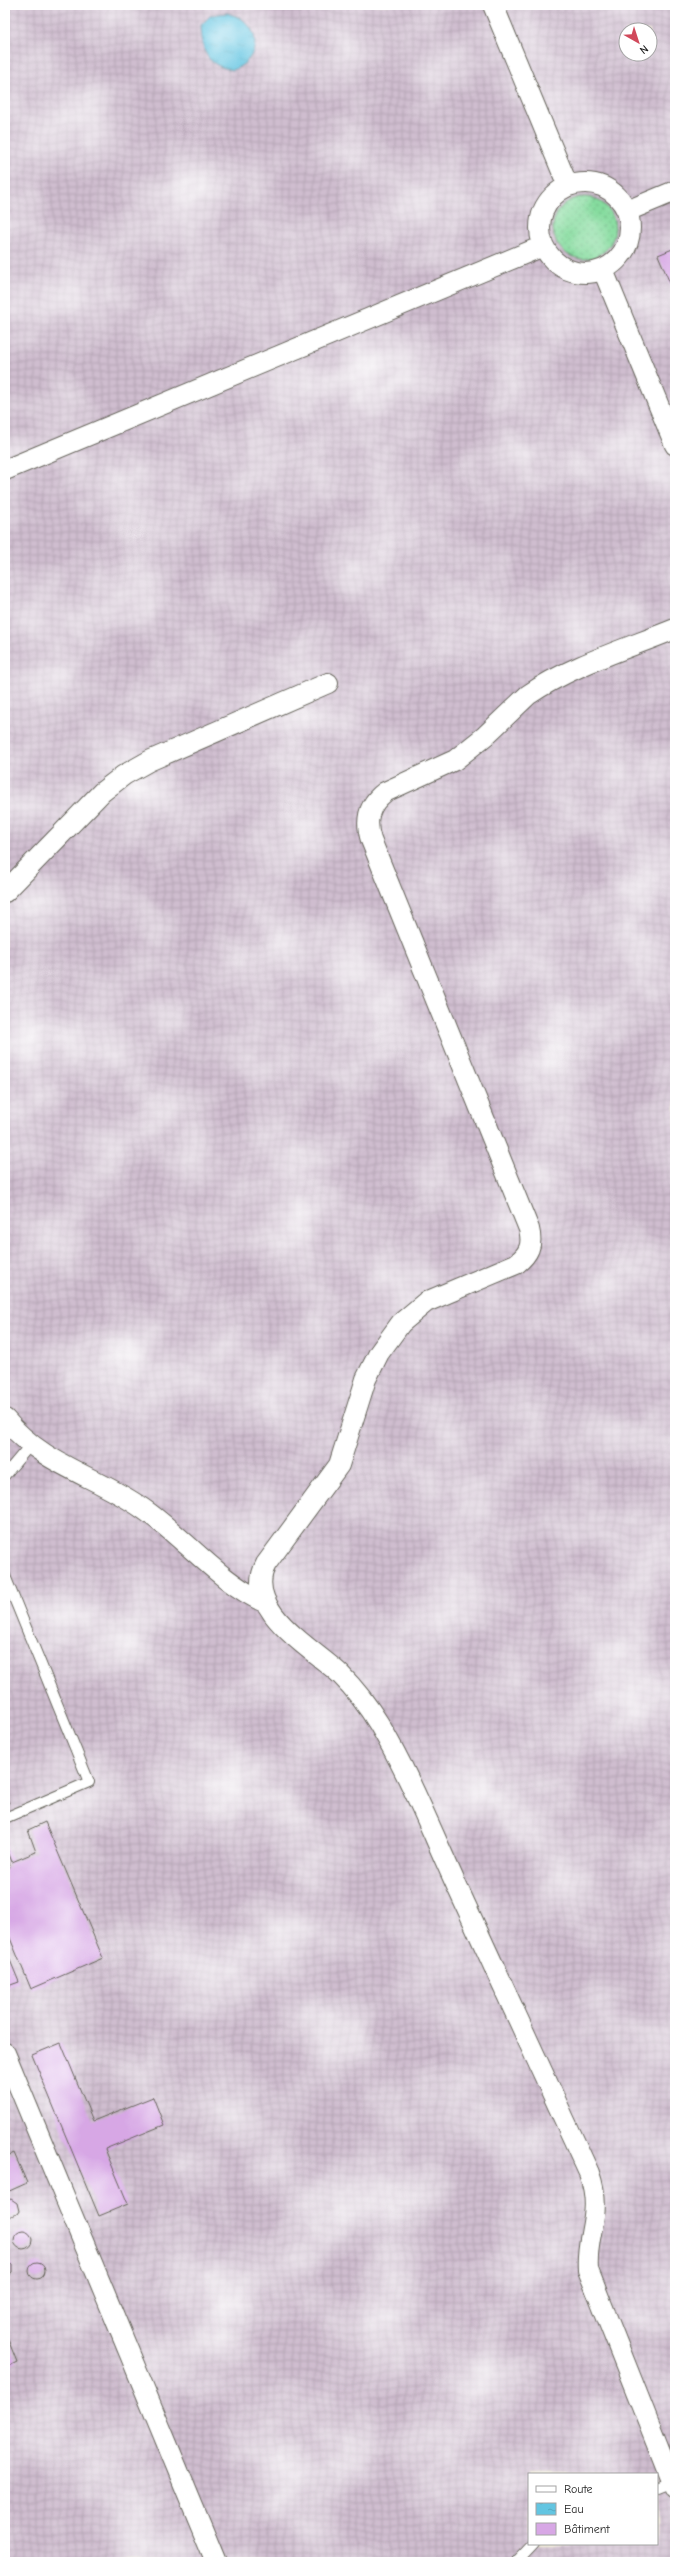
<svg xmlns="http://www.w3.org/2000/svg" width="680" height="2567" font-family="'Comic Neue',sans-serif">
	<defs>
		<pattern id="industrial-grid" width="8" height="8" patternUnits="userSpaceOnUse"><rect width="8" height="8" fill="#cfbdcf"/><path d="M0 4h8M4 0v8" fill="none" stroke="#b1a2b1"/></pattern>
		<pattern id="green-dots" width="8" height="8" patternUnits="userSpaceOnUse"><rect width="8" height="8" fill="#85db9e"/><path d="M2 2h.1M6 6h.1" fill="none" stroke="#72bb88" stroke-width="1.8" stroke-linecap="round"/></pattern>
		<pattern id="water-ripples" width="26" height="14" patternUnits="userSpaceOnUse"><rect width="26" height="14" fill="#63c5e1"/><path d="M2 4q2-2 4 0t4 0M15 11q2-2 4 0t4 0" fill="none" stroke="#55a9c0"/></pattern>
	</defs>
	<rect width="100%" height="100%" fill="#fff"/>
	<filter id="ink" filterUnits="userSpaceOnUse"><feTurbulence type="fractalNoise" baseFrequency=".025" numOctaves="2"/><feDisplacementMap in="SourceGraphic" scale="8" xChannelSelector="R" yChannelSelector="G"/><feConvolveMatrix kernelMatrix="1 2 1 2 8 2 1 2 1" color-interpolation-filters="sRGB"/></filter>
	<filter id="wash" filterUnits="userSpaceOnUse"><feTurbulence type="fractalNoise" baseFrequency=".012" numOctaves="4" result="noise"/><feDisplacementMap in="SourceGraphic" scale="16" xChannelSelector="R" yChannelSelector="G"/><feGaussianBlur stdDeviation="0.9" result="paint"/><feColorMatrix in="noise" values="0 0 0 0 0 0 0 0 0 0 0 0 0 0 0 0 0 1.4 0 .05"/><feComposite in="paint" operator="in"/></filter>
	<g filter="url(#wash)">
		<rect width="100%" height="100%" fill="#eeead1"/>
		<path fill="url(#industrial-grid)" fill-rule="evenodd" d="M5,5H675V2562H5ZM626,30H650V54H626ZM529,2474H657V2544H529Z"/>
		<path fill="url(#green-dots)" stroke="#507c5d" d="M553 228a31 31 0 1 1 62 0a31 31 0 1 1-62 0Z"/>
		<path fill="url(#water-ripples)" stroke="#40707e" d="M227,13C232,15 238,16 242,19C264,36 256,61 233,70C205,65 202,51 201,25L211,15Z"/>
		<g id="blocks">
			<path fill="#d7a7e5" d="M675,248V295L658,255Z
				M5,1794L9,1803L5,1805Z
				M45,1822L103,1958L31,1989L5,1926V1869L10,1867L5,1856V1844L12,1862L36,1852L28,1830Z
				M5,1948L19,1982L5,1987Z
				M61,2043L93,2121L153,2097L164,2125L105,2149L128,2204L99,2216L32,2055Z
				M5,2143L10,2155L14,2153L27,2183L5,2193Z
				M11,2199L17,2203L19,2211L17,2214L8,2217L5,2215V2201Z
				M14 2240a9 9 0 1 1 18 0a9 9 0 1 1-18 0Z
				M5,2260L12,2265V2272L5,2278Z
				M29 2271a8 8 0 1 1 16 0a8 8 0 1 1-16 0Z
				M5,2332L17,2362L5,2368Z"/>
		</g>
	</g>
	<g filter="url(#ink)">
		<use href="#blocks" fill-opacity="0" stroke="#66645b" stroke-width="1"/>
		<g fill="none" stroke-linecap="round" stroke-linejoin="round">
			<g stroke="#66645b" stroke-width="12">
				<path id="service" d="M5,1475L31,1444
					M5,1576L89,1782L5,1818
					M657,2489L672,2483
					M517,2562L534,2544"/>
			</g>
			<g stroke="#66645b" stroke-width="22">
				<path id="minor" d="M493,5L568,186
					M540 228a45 45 0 1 1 90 0a45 45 0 1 1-90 0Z
					M627,211L675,191
					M603,270L675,445
					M5,470L543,246
					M675,629C626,649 572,665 528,695L485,736L455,760L385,792C368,805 365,821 371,840L529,1229C533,1245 529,1254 516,1264L426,1302L401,1323L379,1353L366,1379L339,1465L266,1564C242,1609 312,1648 340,1674C355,1689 368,1706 379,1724C411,1778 434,1837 460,1893C503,1986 546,2080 589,2173C604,2215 585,2232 588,2270L675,2489
					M5,892L102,792L124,775L149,761L328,683
					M5,1419C44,1466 95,1475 142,1508C183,1536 219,1582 264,1602
					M5,2053L216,2562"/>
			</g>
			<use href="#service" stroke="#fff" stroke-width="10"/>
			<use href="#minor" stroke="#fff" stroke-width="20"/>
		</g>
	</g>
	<rect width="680" height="2567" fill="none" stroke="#fff" stroke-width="20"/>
	<rect x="528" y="2473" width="130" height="72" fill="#ffffff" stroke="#a4a4a4"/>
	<rect x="536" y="2486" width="20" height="6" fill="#ffffff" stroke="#a4a4a4"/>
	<text x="564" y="2493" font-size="12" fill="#1c1c1c">Route</text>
	<rect x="536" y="2503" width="20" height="12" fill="url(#water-ripples)" stroke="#a4a4a4"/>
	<text x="564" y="2513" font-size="12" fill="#1c1c1c">Eau</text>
	<rect x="536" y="2523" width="20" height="12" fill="#d7a7e5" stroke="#a4a4a4"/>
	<text x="564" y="2533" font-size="12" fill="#1c1c1c">Bâtiment</text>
	<g transform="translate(638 42) rotate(141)"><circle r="19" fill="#ffffff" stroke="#a4a4a4"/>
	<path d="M0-3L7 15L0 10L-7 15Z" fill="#d1495b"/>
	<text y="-6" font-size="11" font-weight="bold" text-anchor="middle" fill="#1c1c1c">N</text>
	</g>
</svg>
